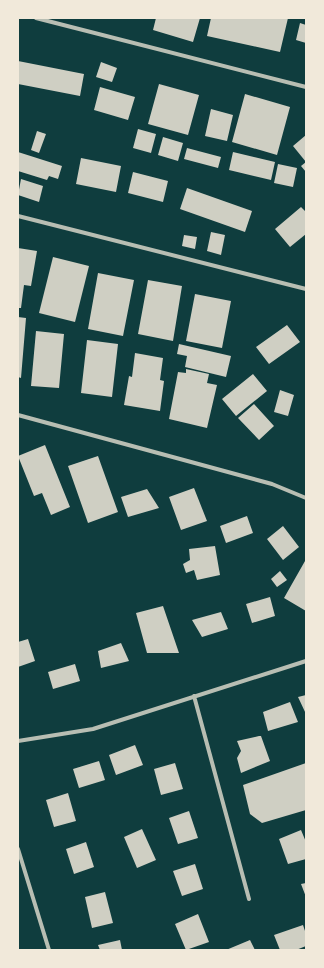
<svg xmlns="http://www.w3.org/2000/svg" width="324" height="968" font-family="'Titillium Web',sans-serif">
	<rect width="100%" height="100%" fill="#0f3d3e"/>
	<path fill="#cfcfc3" d="M156,18H200L193,42L153,30Z
		M211,18H288L280,52L207,36Z
		M300,23L306,25V43L296,40Z
		M18,61L84,74L80,96L18,84Z
		M101,62L117,68L112,82L96,77Z
		M159,84L199,95L188,135L148,124Z
		M100,87L135,97L128,120L94,110Z
		M245,94L290,107L277,155L232,142Z
		M211,109L233,115L227,141L205,136Z
		M138,129L156,134L151,153L133,148Z
		M37,131L46,134L39,153L31,150Z
		M306,135V172L301,166L306,162L293,146Z
		M163,137L183,143L178,161L158,155Z
		M187,148L221,157L218,168L184,159Z
		M18,152L62,166L58,179L49,176L47,180L18,171Z
		M233,152L275,162L271,180L229,170Z
		M81,158L121,166L116,192L76,184Z
		M278,164L297,168L293,187L274,183Z
		M133,172L168,181L163,202L128,193Z
		M21,179L43,186L39,202L18,195Z
		M187,188L252,211L245,232L180,209Z
		M301,207L306,212V234L290,247L275,229Z
		M211,232L225,235L221,255L207,251Z
		M184,235L197,237L195,249L182,246Z
		M18,248L37,251L31,286L24,285L21,308H18Z
		M53,257L89,266L75,322L39,313Z
		M98,273L134,280L123,336L88,329Z
		M148,280L182,286L173,341L138,334Z
		M195,294L231,301L222,348L186,341Z
		M18,317L26,318L21,378L18,377Z
		M287,325L300,342L269,364L256,347Z
		M36,331L64,334L59,388L31,386Z
		M87,340L118,344L112,397L81,393Z
		M179,344L231,356L226,377L185,367L187,356L177,354Z
		M135,353L163,358L160,380L164,381L160,411L124,405L129,376L132,377Z
		M186,369L209,374L207,383L217,385L207,428L169,419L178,372L186,373Z
		M253,374L267,391L236,416L222,399Z
		M280,390L294,395L288,416L274,412Z
		M254,404L274,426L259,440L238,418Z
		M45,445L70,507L51,515L42,493L34,496L18,456Z
		M98,456L118,512L88,523L68,466Z
		M194,488L207,521L181,530L169,497Z
		M147,489L159,508L128,517L121,497Z
		M247,516L253,533L226,543L220,526Z
		M283,526L299,547L283,560L267,539Z
		M215,546L220,575L197,580L194,570L186,573L183,564L190,560L189,549Z
		M305,561L306,562V611L284,598Z
		M280,571L287,580L277,587L271,579Z
		M270,597L275,616L252,623L246,604Z
		M163,606L179,653H147L136,613Z
		M221,612L228,629L202,637L192,620Z
		M28,639L35,661L18,667V642Z
		M121,643L129,661L101,668L98,651Z
		M75,664L80,681L53,689L48,672Z
		M306,695V714L298,697Z
		M290,702L298,722L268,731L263,712Z
		M259,736H261L270,761L241,773L237,758L241,751L237,741Z
		M135,745L143,765L116,775L109,755Z
		M99,761L105,780L79,788L73,769Z
		M175,763L183,789L161,795L154,769Z
		M306,763V810L262,823L250,814L243,785Z
		M68,793L76,821L54,827L46,800Z
		M189,811L198,838L178,844L169,818Z
		M142,829L156,860L137,868L124,837Z
		M301,830L306,842V859L288,864L279,839Z
		M86,842L94,867L74,874L66,849Z
		M195,864L203,889L182,896L173,871Z
		M306,883V897L301,884Z
		M105,892L113,923L92,928L85,897Z
		M198,914L209,942L186,950L175,924Z
		M303,925L306,934V946L296,950H280L274,935Z
		M120,940L122,950H100L98,945Z
		M250,940L255,950H226Z"/>
	<g fill="none" stroke-linecap="round" stroke-linejoin="round">
		<path stroke="#b8beb3" stroke-width="4" d="M36,18L306,87
			M18,216L306,289
			M18,415L272,484L306,498
			M194,696L249,899
			M18,741L93,729L306,661
			M18,849L49,950"/>
	</g>
	<rect width="324" height="968" fill="none" stroke="#f1e9da" stroke-width="38"/>
</svg>
